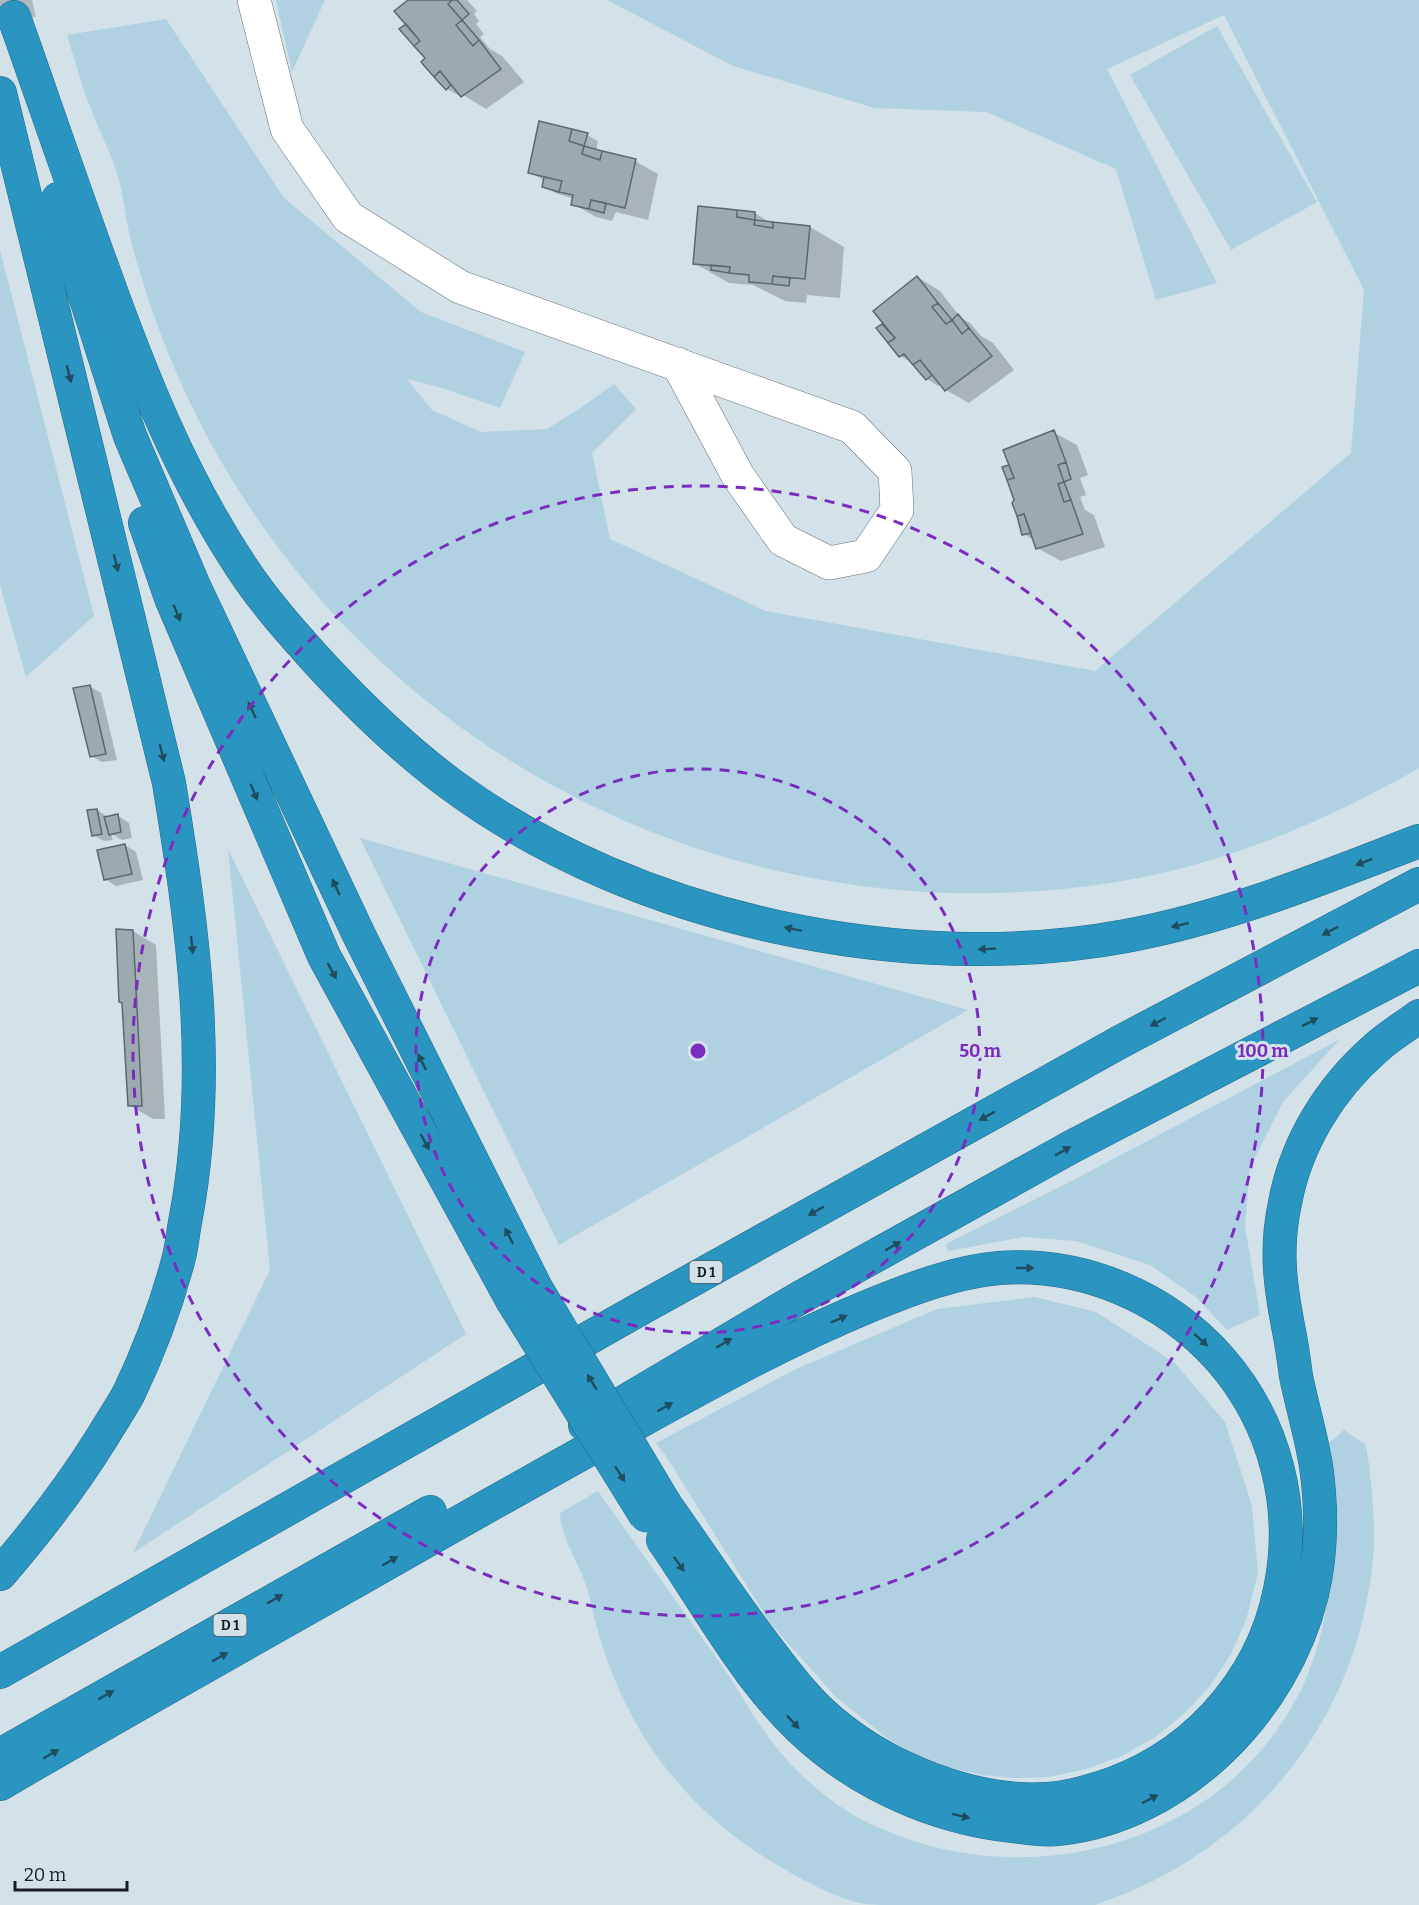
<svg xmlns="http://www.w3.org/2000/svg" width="1419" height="1905" font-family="Bitter,serif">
	<rect width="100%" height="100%" fill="#d3e1e9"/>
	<path fill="#afd1e2" d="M276,0H325L292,72Z
		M607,0H1419V768C1323,823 1220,866 1110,883C770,935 430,787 243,497C193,420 156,334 132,245C126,222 124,197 117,173C111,153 100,133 93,114C82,88 75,61 67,35L166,19L284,198L421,312L525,352L500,408L442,388L407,379L432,410L481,432L547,429L582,407L614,384L636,409L592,453L610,539L766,611L1095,671L1351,453L1364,290L1224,15L1107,69L1217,283L1156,300L1116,169L986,112L875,108L733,66Z
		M1217,26L1317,202L1231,250L1130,75Z
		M0,250L94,616L26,677L0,585Z
		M360,838L968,1010L559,1245Z
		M228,849L466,1334L133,1553L270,1270Z
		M1339,1040L1283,1102L1250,1167L1245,1226L1260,1315L1227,1330L1196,1297L1150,1265L1076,1241L1023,1237L948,1251L946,1244L1081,1176Z
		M1035,1297L1096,1312L1174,1362L1225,1422L1252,1506L1258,1573L1246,1620L1231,1654L1210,1686L1184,1714L1155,1737L1122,1756L1086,1769L1049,1777L1015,1778L982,1775L948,1767L917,1755L888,1739L835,1696L770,1623L666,1456L656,1443L796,1369L937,1309Z
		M1344,1430L1366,1445C1371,1476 1374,1507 1374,1539C1374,1561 1370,1584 1366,1605C1345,1708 1284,1798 1197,1855C1171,1873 1143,1887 1114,1898C1107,1900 1101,1903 1095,1905C1082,1905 1067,1905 1054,1905C1027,1905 1000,1905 973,1905C949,1905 924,1905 899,1905C888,1905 876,1905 866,1904C840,1900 808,1883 786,1870C677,1809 614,1715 589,1595C583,1567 560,1540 560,1513L598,1491C639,1549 681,1608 722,1666C737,1687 749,1710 764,1731C787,1764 817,1792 850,1813C1010,1905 1234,1851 1308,1674C1339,1597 1331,1524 1328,1444Z"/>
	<path fill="#0003" d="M410,0H467L477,11L474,14L479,21L476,24L484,34L480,37L490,49L502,56L524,82L486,109L460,93L458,95L447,89L408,24Z
		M587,135L598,141L596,151L635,161L658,174L648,220L616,212L612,221L596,217L573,204L574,199L555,193L544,186L545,181L529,172Z
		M699,207L755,213L766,220V222L810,227L844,247L840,298L807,295L806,303L785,301L753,285L729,283L694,263Z
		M917,277L940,291L961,318L970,323L981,336L993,343L1014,370L969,403L946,390L941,383L938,386L927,379L916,365L900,356L882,325L889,329Z
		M1053,432L1077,445L1088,475L1080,478L1086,495L1080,497L1085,510L1094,515L1105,547L1061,561L1037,548L1035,541L1024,534L1008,467Z
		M89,686L101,693L117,760L102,762L91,756Z
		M97,810L108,817L118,816L129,823L132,838L122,840L111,834L113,840L104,841L93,835Z
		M125,845L136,852L143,880L116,886L105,879Z
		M133,931L156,945L165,1119H153L129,1105Z"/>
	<path fill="#9ca9b0" stroke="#5c686f" stroke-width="1.5" d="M408,0H452L448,4L462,20L456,25L473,46L479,40L501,69L461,97L440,71L434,77L421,62L425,58L414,46L420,41L394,11Z
		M452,0H457L469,14L462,20L448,4Z
		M462,20L479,40L473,46L456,25Z
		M406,24L420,41L414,46L399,29Z
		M440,71L451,85L446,90L434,77Z
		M539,121L572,129L569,141L584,146L582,154L600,160L602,151L636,159L625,208L591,200L589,209L571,205L573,195L559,192L562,181L528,173Z
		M572,129L588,133L584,146L569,141Z
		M584,146L602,151L600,160L582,154Z
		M544,177L562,181L559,192L542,187Z
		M591,200L606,203L604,213L589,209Z
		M698,206L737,210V217L755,220L754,225L773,228V222L810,226L805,279L773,276L772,284L749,282V275L729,273L730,267L693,264Z
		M737,210L755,212V220L737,217Z
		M755,220L773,222V228L754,225Z
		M711,265L730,267L729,273L711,270Z
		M773,276L790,278L789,286L772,284Z
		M917,276L938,303L932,307L946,324L952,320L962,334L969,328L992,356L945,391L920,360L913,365L904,354L899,357L888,343L895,338L873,311Z
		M938,303L952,320L946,324L932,307Z
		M958,314L969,328L962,334L952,320Z
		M882,324L895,338L888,343L876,328Z
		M920,360L932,375L926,380L913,365Z
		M1054,430L1066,462L1058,465L1064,482L1058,484L1064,502L1071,500L1083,534L1036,549L1024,514L1017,516L1012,503L1014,500L1007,480L1014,478L1003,450Z
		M1066,462L1071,479L1064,482L1058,465Z
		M1009,465L1014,478L1007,480L1002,467Z
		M1064,482L1071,500L1064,502L1058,484Z
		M1024,514L1031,533L1022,535L1017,516Z
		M90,685L106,754L90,757L73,688Z
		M97,809L102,834L92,836L87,810Z
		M118,814L121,832L109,835L104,817Z
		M125,844L132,874L104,880L97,850Z
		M116,929L133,930L142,1106H128L122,1003L119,1002Z"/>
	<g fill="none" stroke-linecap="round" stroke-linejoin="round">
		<path stroke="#aebac1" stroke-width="33" stroke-dasharray="33 16" stroke-linecap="butt" d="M0,8L34,0"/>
		<g stroke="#657177" stroke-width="34">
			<path id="minor" d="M254,0L287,129L348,217L460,287L852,427L895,471L897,510L866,556L829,563L783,540L738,476L678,364"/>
		</g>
		<g stroke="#246b88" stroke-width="34">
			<path id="highway" d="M14,17C44,102 73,187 104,272C141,375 181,476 242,568C265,603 293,634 321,665C363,710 406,752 456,788C637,920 907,977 1126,936C1229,917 1322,878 1419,841
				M0,93L169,783C193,929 213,1070 186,1217C183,1231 182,1247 178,1261C166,1306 149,1351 129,1393C121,1408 111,1422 103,1436C72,1486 39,1529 0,1574
				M58,199L72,255L130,436L193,584L360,937L536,1288
				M145,523L171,598L324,956L512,1300
				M585,1425L801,1297L1073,1146L1419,966
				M663,1540C713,1612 754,1695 825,1750C878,1792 946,1819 1013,1826C1028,1828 1043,1831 1059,1829C1180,1816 1284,1710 1312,1594C1322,1552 1322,1508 1316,1466C1311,1435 1302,1406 1296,1376C1294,1361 1292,1346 1289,1331C1280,1285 1275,1249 1285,1203C1296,1143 1330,1088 1376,1048C1389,1036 1405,1027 1419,1016
				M0,1672L640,1309L1120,1042L1419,884
				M0,1755L430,1512
				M0,1784C118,1715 237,1648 356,1581C445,1530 535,1479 626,1429C706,1385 784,1341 869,1306C911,1289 954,1272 999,1268C1083,1262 1165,1297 1220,1359C1276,1423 1297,1508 1280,1590C1261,1685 1188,1762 1096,1789C1080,1794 1064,1798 1047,1799C974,1804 886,1768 831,1721C808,1702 791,1679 773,1656C735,1607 701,1555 665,1504"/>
		</g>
		<use href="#minor" stroke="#fff" stroke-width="33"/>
		<use href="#highway" stroke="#2a95c0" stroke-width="33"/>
		<g stroke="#246b88" stroke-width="34" stroke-linecap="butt">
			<path id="highway-bridge" d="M536,1288L665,1504
				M512,1300L646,1516"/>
		</g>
		<use href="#highway-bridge" stroke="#2a95c0" stroke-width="33"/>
	</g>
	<defs><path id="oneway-solid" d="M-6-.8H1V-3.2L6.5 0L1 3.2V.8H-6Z" transform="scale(1.5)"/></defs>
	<g fill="#1f4d60">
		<use href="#oneway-solid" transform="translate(69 374) rotate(76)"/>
		<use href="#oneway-solid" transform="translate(116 563) rotate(76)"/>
		<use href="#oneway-solid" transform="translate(177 613) rotate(67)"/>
		<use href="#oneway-solid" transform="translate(252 710) rotate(-115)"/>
		<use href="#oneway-solid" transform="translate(162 753) rotate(76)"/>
		<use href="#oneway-solid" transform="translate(254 792) rotate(67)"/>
		<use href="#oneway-solid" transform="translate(1364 862) rotate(159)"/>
		<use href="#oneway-solid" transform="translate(336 887) rotate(-115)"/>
		<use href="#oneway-solid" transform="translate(1180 925) rotate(167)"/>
		<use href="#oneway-solid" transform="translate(793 929) rotate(-168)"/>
		<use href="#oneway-solid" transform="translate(1330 931) rotate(152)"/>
		<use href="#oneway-solid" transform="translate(192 945) rotate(84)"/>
		<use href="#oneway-solid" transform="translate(987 949) rotate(177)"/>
		<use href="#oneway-solid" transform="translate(332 971) rotate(61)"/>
		<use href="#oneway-solid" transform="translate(1158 1022) rotate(152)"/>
		<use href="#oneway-solid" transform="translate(1310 1022) rotate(-27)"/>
		<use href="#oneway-solid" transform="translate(422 1062) rotate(-117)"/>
		<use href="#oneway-solid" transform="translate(987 1116) rotate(151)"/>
		<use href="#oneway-solid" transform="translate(425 1142) rotate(61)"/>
		<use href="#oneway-solid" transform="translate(1063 1151) rotate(-29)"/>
		<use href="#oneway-solid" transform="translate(816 1211) rotate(151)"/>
		<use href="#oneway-solid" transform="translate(509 1236) rotate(-117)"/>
		<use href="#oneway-solid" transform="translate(893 1246) rotate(-29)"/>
		<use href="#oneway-solid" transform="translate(1025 1268)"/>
		<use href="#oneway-solid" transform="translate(839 1319) rotate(-24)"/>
		<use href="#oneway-solid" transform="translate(1201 1340) rotate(42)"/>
		<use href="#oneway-solid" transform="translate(724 1343) rotate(-31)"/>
		<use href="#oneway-solid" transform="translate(592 1382) rotate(-121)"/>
		<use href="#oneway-solid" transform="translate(665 1407) rotate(-30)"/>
		<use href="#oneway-solid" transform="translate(620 1474) rotate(58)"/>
		<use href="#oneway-solid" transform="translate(390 1561) rotate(-30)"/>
		<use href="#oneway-solid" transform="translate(679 1564) rotate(55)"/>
		<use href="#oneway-solid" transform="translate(275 1599) rotate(-29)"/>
		<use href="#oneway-solid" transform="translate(220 1657) rotate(-29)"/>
		<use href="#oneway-solid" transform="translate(106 1695) rotate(-29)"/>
		<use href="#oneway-solid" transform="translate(793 1722) rotate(47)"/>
		<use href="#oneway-solid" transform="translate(51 1754) rotate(-30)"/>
		<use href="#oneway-solid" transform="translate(1150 1799) rotate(-28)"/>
		<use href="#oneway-solid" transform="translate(961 1816) rotate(14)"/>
	</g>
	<g fill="none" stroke="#7b2cbf" stroke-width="3" stroke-dasharray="10 8">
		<circle cx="698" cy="1051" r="282"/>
		<circle cx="698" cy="1051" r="565"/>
	</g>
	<g text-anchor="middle" stroke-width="6" stroke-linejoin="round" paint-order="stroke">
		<g fill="#d3e1e9" stroke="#50585c" stroke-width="1.5">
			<rect x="689.5" y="1261" width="33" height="22" rx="4.5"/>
			<rect x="213.5" y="1614" width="33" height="22" rx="4.5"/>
		</g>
		<g font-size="14" font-weight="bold" fill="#181d20">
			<text x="706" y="1277">D 1</text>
			<text x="230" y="1630">D 1</text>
		</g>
	</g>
	<circle cx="698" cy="1051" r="9" fill="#7b2cbf" stroke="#d3e1e9" stroke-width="3"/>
	<g font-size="18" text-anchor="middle" font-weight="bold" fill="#7b2cbf" stroke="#d3e1e9" stroke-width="6" stroke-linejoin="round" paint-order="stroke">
		<text x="980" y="1057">50 m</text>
		<text x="1263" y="1057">100 m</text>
	</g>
	<path d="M15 1881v9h112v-9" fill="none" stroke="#181d20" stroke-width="3"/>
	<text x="24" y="1881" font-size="18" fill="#181d20" stroke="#d3e1e9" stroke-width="4.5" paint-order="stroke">20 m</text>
</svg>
